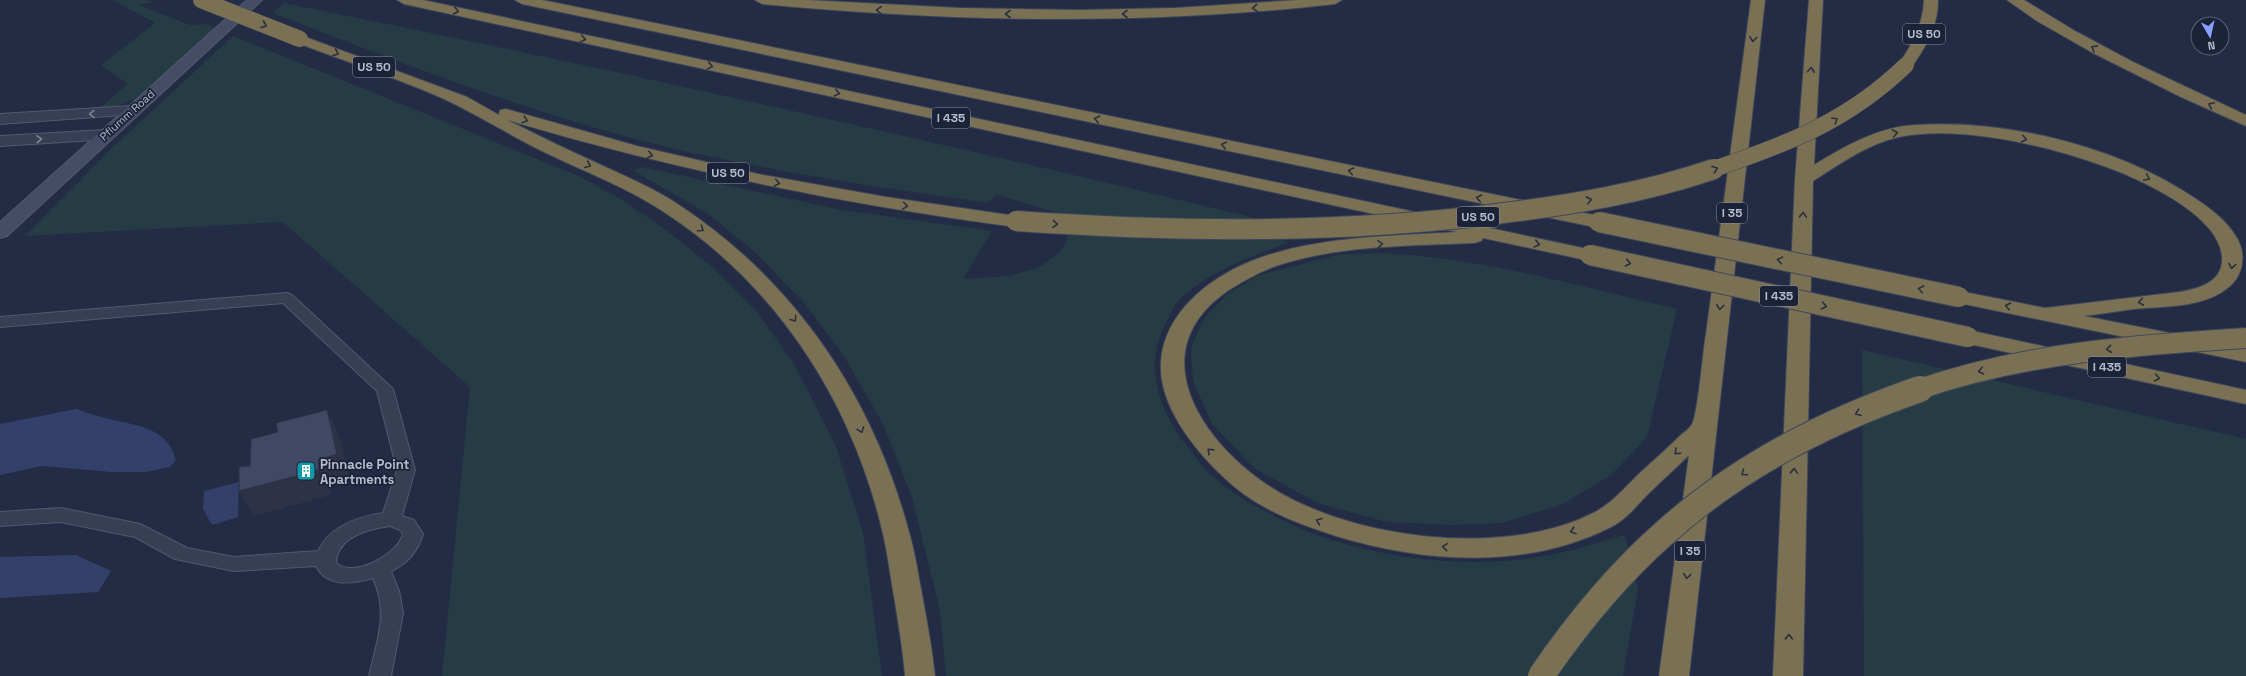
<svg xmlns="http://www.w3.org/2000/svg" width="2246" height="676" font-family="'Space Grotesk',sans-serif">
	<rect width="100%" height="100%" fill="#232c44"/>
	<path fill="#253c45" d="M113,0H148L153,2L139,5L190,25L205,24L215,28L136,98L117,106L99,109L128,84L101,65L155,23Z
		M284,3C608,68 930,140 1251,217L1288,243C1252,256 1206,272 1178,301C1173,307 1170,315 1167,321C1140,369 1162,418 1195,456C1200,463 1206,471 1212,476C1240,501 1290,526 1326,538C1399,562 1479,569 1555,554C1579,549 1602,541 1625,535L1638,589L1623,676H946L940,610L912,497L883,424L844,356L804,303L754,251L708,214L634,171L642,167L842,210L992,231L963,279L1009,276L1038,268L1058,254L1067,241V216L997,195L987,203C884,188 781,173 679,150C539,117 406,65 273,13Z
		M233,36L579,176L619,198L662,227L710,265L757,312L794,364L835,444L863,532L882,676H442L470,387L283,222L25,236L112,148Z
		M1379,253C1480,257 1579,286 1677,309L1647,437L1611,475L1561,505L1501,523L1452,525L1387,522L1317,503L1254,468L1212,424L1193,381L1191,347L1205,317L1229,293L1259,275L1337,255Z
		M1862,350L2246,439V676H1864Z"/>
	<path fill="#33416a" d="M76,409C87,413 98,416 109,419C138,426 167,427 176,460L170,467L145,472H111L42,466L0,475V424Z
		M239,482L238,517L212,525L203,509L204,491Z
		M76,555L111,571L98,592L0,598V557Z"/>
	<g fill="none" stroke-linecap="round" stroke-linejoin="round">
		<g stroke="#53596d" stroke-width="2">
			<path id="service" d="M287,293L292,295L393,389L415,470L402,516L414,520L423,534C418,551 407,564 391,571L399,591L403,613L391,676H369C377,640 389,614 373,578C353,584 327,588 316,566L234,571L175,559L135,537L61,522L0,526V512L61,508L140,524L187,548L234,557L318,551C330,526 357,517 383,513L397,470L377,391L283,303L0,327V317ZM390,526L400,530L403,534C398,554 354,579 336,563C337,537 368,529 390,526Z"/>
		</g>
		<g stroke="#53596d" stroke-width="2">
			<path id="minor" d="M130,106L136,108L138,111L136,114L0,124V114Z
				M105,130L111,131L114,135L111,139L0,146V136Z"/>
		</g>
		<g stroke="#53596d" stroke-width="2">
			<path id="secondary" d="M247,0H262L7,236L0,238V222Z"/>
		</g>
		<g stroke="#3f465a" stroke-width="2">
			<path id="motorway" d="M397,0H423L1597,251L1600,255L1597,259L1590,261L1483,238L1481,241L1474,243C1409,246 1341,245 1279,265C1261,271 1245,280 1229,290C1143,348 1196,435 1263,482C1344,539 1504,559 1593,513C1612,504 1626,486 1641,472C1655,459 1669,447 1682,434C1686,431 1690,428 1692,424C1698,415 1703,349 1706,334C1721,223 1736,111 1751,0H1765L1689,676H1659L1689,455C1675,469 1659,483 1645,497C1635,508 1625,520 1611,527C1526,570 1425,563 1336,536C1305,526 1272,514 1245,495C1208,467 1158,412 1161,363C1164,309 1216,273 1262,257C1325,236 1392,236 1457,232L404,4Z
				M515,0H542L1599,216L1606,218L1609,222L1606,226L1599,228L522,4Z
				M755,0H807L960,8L1079,10L1175,8L1298,0H1342L1335,4C1146,26 952,22 762,4Z
				M1809,0H1823L1814,165C1845,146 1878,127 1915,125C2006,119 2117,146 2193,197C2211,209 2228,221 2238,240C2246,255 2243,275 2230,286C2206,308 2165,306 2134,309C2118,311 2101,314 2084,316L2246,348V362L1959,303L1952,301L1949,297L1952,293L1959,291L2045,308L2179,292C2197,289 2221,283 2222,261C2225,215 2132,175 2095,163C2040,144 1957,125 1899,137C1867,144 1840,164 1813,181L1803,676H1773L1795,179Z
				M1924,0H1938C1938,26 1926,47 1911,68H1901L1898,65C1912,45 1923,25 1924,0Z
				M2007,0H2024L2075,31L2133,62L2246,115V126L2181,97L2093,53L2037,21Z
				M300,35L467,97L499,115L500,110L506,109L637,146L758,174L886,197L1023,217L1026,221L1023,225L1016,227C843,204 674,170 507,120C534,133 561,147 588,159C620,174 653,187 682,207C797,284 873,398 909,532C915,552 918,574 922,594C927,622 932,648 935,676H905C903,649 898,622 894,596C890,575 888,555 883,534C853,404 779,288 667,214C629,188 585,172 544,152C509,135 477,114 442,98C394,77 344,61 295,42L293,39L295,36Z
				M1968,330L2246,390V404L1960,342L1957,337L1960,332Z"/>
		</g>
		<use href="#service" fill="#383e53" fill-rule="evenodd"/>
		<use href="#minor" fill="#383e53" fill-rule="evenodd"/>
		<use href="#secondary" fill="#454c66" fill-rule="evenodd"/>
		<use href="#motorway" fill="#7a7154" fill-rule="evenodd"/>
		<g stroke="#3f465a" stroke-width="17" stroke-linecap="butt">
			<path id="motorway-bridge-far2" d="M201,0L300,39
				M1711,170C1787,144 1847,122 1906,65"/>
		</g>
		<g stroke="#3f465a" stroke-width="22" stroke-linecap="butt">
			<path id="motorway-bridge-far1" d="M1016,221C1177,232 1336,234 1496,214C1570,205 1644,193 1714,169
				M1599,222L1959,297
				M1590,255L1968,337
				M1917,390C2023,353 2135,345 2246,338"/>
		</g>
		<g stroke="#3f465a" stroke-width="28" stroke-linecap="butt">
			<path id="motorway-bridge" d="M1541,676C1576,625 1615,577 1661,536C1734,469 1827,421 1920,389"/>
		</g>
		<use href="#motorway-bridge-far2" stroke="#7a7154" stroke-width="16"/>
		<use href="#motorway-bridge-far1" stroke="#7a7154" stroke-width="20"/>
		<use href="#motorway-bridge" stroke="#7a7154" stroke-width="26"/>
	</g>
	<path fill="#2d3246" d="M327,410L339,435L350,479L331,484V495L254,516L239,491Z"/>
	<path fill="#404864" stroke="#2d3246" d="M327,410L337,454L318,460L319,470L239,491V467L250,466L251,439L278,432L276,423Z"/>
	<defs><path id="oneway-chevron" d="M-2-3.5L2.5 0L-2 3.5" fill="none" stroke-width="1.6" stroke-linecap="round" stroke-linejoin="round"/></defs>
	<g stroke="#2a2f3c">
		<use href="#oneway-chevron" transform="translate(1255 8) rotate(176)"/>
		<use href="#oneway-chevron" transform="translate(879 10) rotate(-177)"/>
		<use href="#oneway-chevron" transform="translate(456 11) rotate(12)"/>
		<use href="#oneway-chevron" transform="translate(1008 14) rotate(-180)"/>
		<use href="#oneway-chevron" transform="translate(1125 14) rotate(180)"/>
		<use href="#oneway-chevron" transform="translate(264 25) rotate(22)"/>
		<use href="#oneway-chevron" transform="translate(583 39) rotate(12)"/>
		<use href="#oneway-chevron" transform="translate(1753 39) rotate(97)"/>
		<use href="#oneway-chevron" transform="translate(2094 48) rotate(-152)"/>
		<use href="#oneway-chevron" transform="translate(336 53) rotate(21)"/>
		<use href="#oneway-chevron" transform="translate(710 66) rotate(12)"/>
		<use href="#oneway-chevron" transform="translate(1811 70) rotate(-86)"/>
		<use href="#oneway-chevron" transform="translate(837 93) rotate(12)"/>
		<use href="#oneway-chevron" transform="translate(2211 105) rotate(-155)"/>
		<use href="#oneway-chevron" transform="translate(1097 119) rotate(-168)"/>
		<use href="#oneway-chevron" transform="translate(525 120) rotate(17)"/>
		<use href="#oneway-chevron" transform="translate(1835 120) rotate(-31)"/>
		<use href="#oneway-chevron" transform="translate(1895 133) rotate(-11)"/>
		<use href="#oneway-chevron" transform="translate(2024 139) rotate(11)"/>
		<use href="#oneway-chevron" transform="translate(1224 145) rotate(-168)"/>
		<use href="#oneway-chevron" transform="translate(650 155) rotate(13)"/>
		<use href="#oneway-chevron" transform="translate(588 165) rotate(23)"/>
		<use href="#oneway-chevron" transform="translate(1715 169) rotate(-19)"/>
		<use href="#oneway-chevron" transform="translate(1351 171) rotate(-168)"/>
		<use href="#oneway-chevron" transform="translate(2147 178) rotate(25)"/>
		<use href="#oneway-chevron" transform="translate(777 183) rotate(11)"/>
		<use href="#oneway-chevron" transform="translate(1479 198) rotate(-168)"/>
		<use href="#oneway-chevron" transform="translate(1589 200) rotate(-11)"/>
		<use href="#oneway-chevron" transform="translate(905 206) rotate(9)"/>
		<use href="#oneway-chevron" transform="translate(1803 215) rotate(-88)"/>
		<use href="#oneway-chevron" transform="translate(1055 224) rotate(5)"/>
		<use href="#oneway-chevron" transform="translate(701 229) rotate(35)"/>
		<use href="#oneway-chevron" transform="translate(1380 244) rotate(-4)"/>
		<use href="#oneway-chevron" transform="translate(1537 244) rotate(12)"/>
		<use href="#oneway-chevron" transform="translate(1780 260) rotate(-168)"/>
		<use href="#oneway-chevron" transform="translate(1628 263) rotate(12)"/>
		<use href="#oneway-chevron" transform="translate(2232 266) rotate(100)"/>
		<use href="#oneway-chevron" transform="translate(1921 289) rotate(-168)"/>
		<use href="#oneway-chevron" transform="translate(2141 302) rotate(173)"/>
		<use href="#oneway-chevron" transform="translate(1824 306) rotate(12)"/>
		<use href="#oneway-chevron" transform="translate(2008 306) rotate(-169)"/>
		<use href="#oneway-chevron" transform="translate(1720 307) rotate(97)"/>
		<use href="#oneway-chevron" transform="translate(794 319) rotate(53)"/>
		<use href="#oneway-chevron" transform="translate(2109 349) rotate(174)"/>
		<use href="#oneway-chevron" transform="translate(1981 371) rotate(168)"/>
		<use href="#oneway-chevron" transform="translate(2157 378) rotate(12)"/>
		<use href="#oneway-chevron" transform="translate(1858 413) rotate(159)"/>
		<use href="#oneway-chevron" transform="translate(861 430) rotate(70)"/>
		<use href="#oneway-chevron" transform="translate(1210 451) rotate(-136)"/>
		<use href="#oneway-chevron" transform="translate(1677 452) rotate(137)"/>
		<use href="#oneway-chevron" transform="translate(1794 471) rotate(-88)"/>
		<use href="#oneway-chevron" transform="translate(1744 473) rotate(145)"/>
		<use href="#oneway-chevron" transform="translate(1319 521) rotate(-158)"/>
		<use href="#oneway-chevron" transform="translate(1573 531) rotate(163)"/>
		<use href="#oneway-chevron" transform="translate(1445 547) rotate(-175)"/>
		<use href="#oneway-chevron" transform="translate(1687 576) rotate(97)"/>
		<use href="#oneway-chevron" transform="translate(1789 637) rotate(-88)"/>
	</g>
	<g stroke="#7d8296">
		<use href="#oneway-chevron" transform="translate(92 114) rotate(177)"/>
		<use href="#oneway-chevron" transform="translate(39 139) rotate(-4)"/>
	</g>
	<defs>
		<g id="building-square" transform="scale(1)"><rect x="-9" y="-9" width="18" height="18" rx="4" fill="#0f9aa8" stroke="#1c2338"/><path d="M-4-6H4V6H1V3H-1V6H-4ZM-2.5-4.3h1.7v1.8h-1.7ZM.8-4.3h1.7v1.8H.8ZM-2.5-1h1.7V.8h-1.7ZM.8-1h1.7V.8H.8Z" fill="#fff"/></g>
	</defs>
	<g fill-rule="evenodd">
		<use href="#building-square" x="306" y="471"/>
	</g>
	<g text-anchor="middle" stroke-width="3.5" stroke-linejoin="round" paint-order="stroke">
		<g font-size="11" fill="#b5bacd" stroke="#1c2338">
			<text transform="translate(127 115) rotate(-42)" y="4">Pflumm Road</text>
		</g>
		<g fill="#1c2338" stroke="#878da0" stroke-width="1">
			<rect x="1903" y="24" width="42" height="20" rx="3"/>
			<rect x="353" y="57" width="42" height="20" rx="3"/>
			<rect x="932" y="108" width="38" height="20" rx="3"/>
			<rect x="707" y="163" width="42" height="20" rx="3"/>
			<rect x="1717" y="203" width="30" height="20" rx="3"/>
			<rect x="1457" y="207" width="42" height="20" rx="3"/>
			<rect x="1760" y="286" width="38" height="20" rx="3"/>
			<rect x="2088" y="357" width="38" height="20" rx="3"/>
			<rect x="1675" y="541" width="30" height="20" rx="3"/>
		</g>
		<g font-size="12" font-weight="bold" fill="#b5bacd">
			<text x="1924" y="38">US 50</text>
			<text x="374" y="71">US 50</text>
			<text x="951" y="122">I 435</text>
			<text x="728" y="177">US 50</text>
			<text x="1732" y="217">I 35</text>
			<text x="1478" y="221">US 50</text>
			<text x="1779" y="300">I 435</text>
			<text x="2107" y="371">I 435</text>
			<text x="1690" y="555">I 35</text>
		</g>
		<g font-size="13" font-weight="bold" fill="#b5bacd" stroke="#1c2338" text-anchor="start">
			<text x="320" y="469">Pinnacle Point<tspan x="320" dy="15">Apartments</tspan></text>
		</g>
	</g>
	<g transform="translate(2210 36) rotate(171)"><circle r="19" fill="#1c2338" stroke="#595f74"/>
	<path d="M0-3L7 15L0 10L-7 15Z" fill="#88a2ff"/>
	<text y="-6" font-size="11" font-weight="bold" text-anchor="middle" fill="#b5bacd">N</text>
	</g>
</svg>
